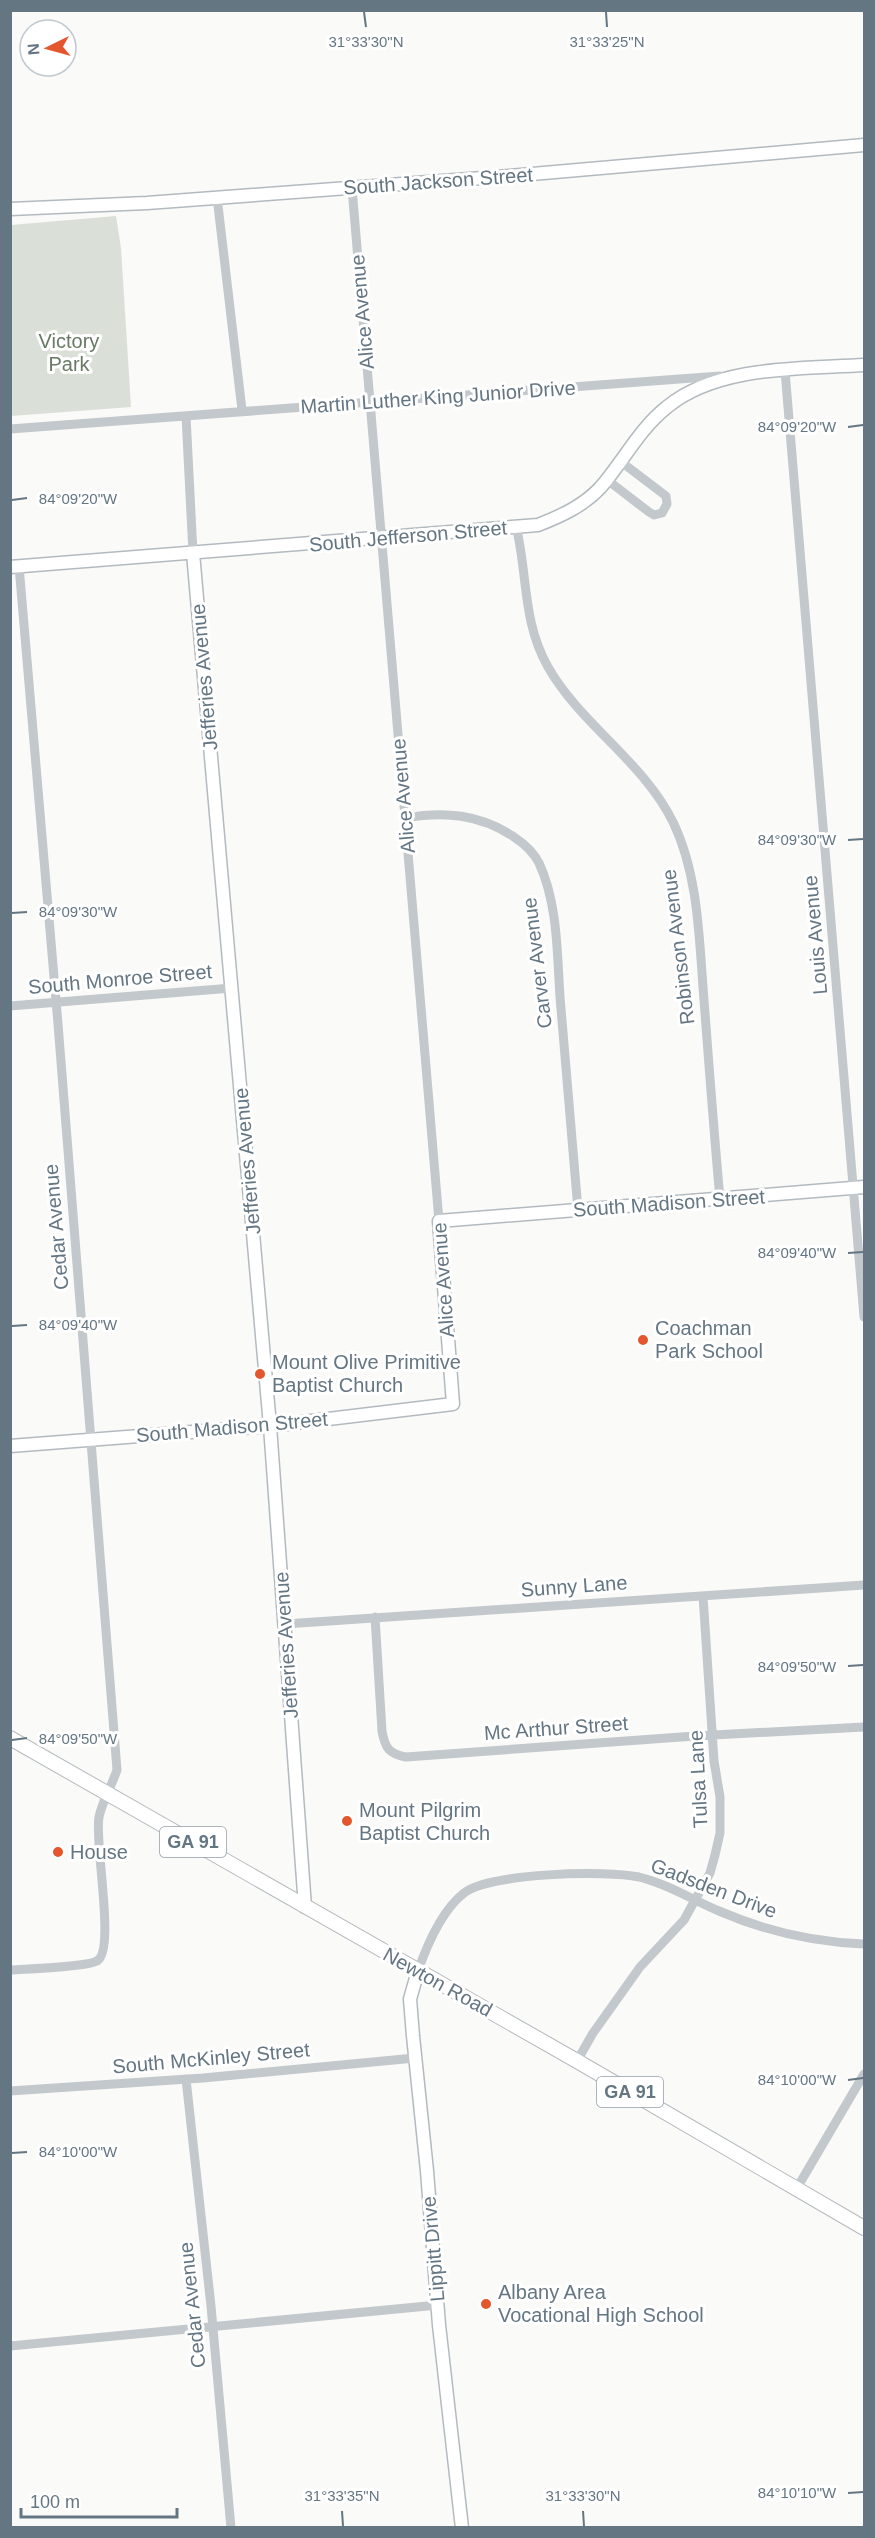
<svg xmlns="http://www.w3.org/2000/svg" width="875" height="2538" font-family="Arial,sans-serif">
	<rect width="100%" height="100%" fill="#fafaf8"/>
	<path fill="#dadfd7" d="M116,216L121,248L131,407L11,416V225Z"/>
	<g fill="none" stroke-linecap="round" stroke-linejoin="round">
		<g stroke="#b3babf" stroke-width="15">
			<path id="secondary" d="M10,209L147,203L509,176L864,145
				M193,553L270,1426L305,1907
				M10,567L538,525C561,516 583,506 600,488C623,462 639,429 667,407C718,365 802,369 864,365
				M10,1446L270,1426L453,1404L439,1221L864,1187
				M418,1971L410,1999L413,2036L427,2171L439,2325L462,2528"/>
		</g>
		<g stroke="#b5babe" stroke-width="16">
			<path id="primary" d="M10,1738L577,2061L864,2228"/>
		</g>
		<path stroke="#c3c8cc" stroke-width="9" d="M352,188L439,1221
			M217,197L242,410
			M785,371L864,1317
			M186,416L193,553
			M10,429L720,376
			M606,479L649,512L654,515L662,513L667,504L666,496L620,461
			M516,526C528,575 522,621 548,667C581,725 643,761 673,822C699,876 699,940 704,1000C709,1066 714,1133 720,1199
			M405,818C444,811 480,814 514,837C523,843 534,853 539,863C558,904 557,953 560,997C566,1068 572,1139 578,1210
			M10,1006L232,988
			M375,1617L382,1731C385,1748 389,1754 406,1757L695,1736L864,1727
			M285,1624L864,1585
			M10,1970C27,1969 86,1967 97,1961C116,1951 94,1842 99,1817C102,1802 112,1785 117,1770L58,1024L19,566
			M418,1971C427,1945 441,1911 464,1893C489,1873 606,1870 639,1877C668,1884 692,1900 719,1911C765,1931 814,1942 864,1944
			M577,2061L593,2033L640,1967L684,1920L710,1873L715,1855L720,1833V1797L714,1761L703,1596
			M186,2079L211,2306L231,2528
			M10,2091L203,2078L415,2058
			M797,2188L864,2074
			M10,2346L438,2305"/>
		<use href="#secondary" stroke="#fff" stroke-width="12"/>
		<use href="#primary" stroke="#fff" stroke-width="14"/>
	</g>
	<path fill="none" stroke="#657683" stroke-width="2" d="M364,12L366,27M606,12L607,27M848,427L863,425M12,500L27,498M848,840L863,839M12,913L27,912M848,1253L863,1252M12,1326L27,1325M848,1666L863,1665M12,1740L27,1738M848,2080L863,2078M12,2153L27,2152M848,2493L863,2492M342,2511L343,2526M583,2511L584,2526"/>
	<g fill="#e4572e" stroke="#fff" stroke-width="2">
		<circle cx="643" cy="1340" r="6"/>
		<circle cx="260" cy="1374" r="6"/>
		<circle cx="347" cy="1821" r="6"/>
		<circle cx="58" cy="1852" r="6"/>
		<circle cx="486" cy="2304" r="6"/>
	</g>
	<g text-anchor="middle" stroke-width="6" stroke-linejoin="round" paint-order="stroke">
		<g fill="#fff" stroke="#939fa8" stroke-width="1.5">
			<rect x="160" y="1827" width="66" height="30" rx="4.5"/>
			<rect x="597" y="2077" width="66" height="30" rx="4.5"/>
		</g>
		<g font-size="18" font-weight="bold" fill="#657683">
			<text x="193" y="1848">GA 91</text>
			<text x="630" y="2098">GA 91</text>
		</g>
		<g font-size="20" fill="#657683" stroke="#fff">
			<text transform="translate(438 181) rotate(-4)" y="7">South Jackson Street</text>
			<text transform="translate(362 312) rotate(-95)" y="7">Alice Avenue</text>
			<text transform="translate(438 397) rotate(-4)" y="7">Martin Luther King Junior Drive</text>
			<text transform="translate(408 536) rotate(-5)" y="7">South Jefferson Street</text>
			<text transform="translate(204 677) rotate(-95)" y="7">Jefferies Avenue</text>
			<text transform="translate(403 796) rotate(-95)" y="7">Alice Avenue</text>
			<text transform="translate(815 935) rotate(-95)" y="7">Louis Avenue</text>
			<text transform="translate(678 947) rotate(-97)" y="7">Robinson Avenue</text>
			<text transform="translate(537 963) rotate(-97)" y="7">Carver Avenue</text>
			<text transform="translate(120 979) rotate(-5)" y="7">South Monroe Street</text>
			<text transform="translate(247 1161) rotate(-95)" y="7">Jefferies Avenue</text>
			<text transform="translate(669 1203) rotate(-4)" y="7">South Madison Street</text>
			<text transform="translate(56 1227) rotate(-95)" y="7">Cedar Avenue</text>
			<text transform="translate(443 1280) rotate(-94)" y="7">Alice Avenue</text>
			<text transform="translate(232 1427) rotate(-5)" y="7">South Madison Street</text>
			<text transform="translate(574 1586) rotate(-4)" y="7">Sunny Lane</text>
			<text transform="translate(286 1645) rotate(-94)" y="7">Jefferies Avenue</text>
			<text transform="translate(556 1728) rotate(-4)" y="7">Mc Arthur Street</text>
			<text transform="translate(698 1779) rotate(-93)" y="7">Tulsa Lane</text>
			<text transform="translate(714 1888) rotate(21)" y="7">Gadsden Drive</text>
			<text transform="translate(438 1982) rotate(29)" y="7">Newton Road</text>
			<text transform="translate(211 2058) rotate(-5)" y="7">South McKinley Street</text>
			<text transform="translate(433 2249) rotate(-95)" y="7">Lippitt Drive</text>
			<text transform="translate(192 2305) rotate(-96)" y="7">Cedar Avenue</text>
		</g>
		<g font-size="20" fill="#687a64" stroke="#fff">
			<text x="69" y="348">Victory<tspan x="69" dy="23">Park</tspan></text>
		</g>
		<g font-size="20" fill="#657683" stroke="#fff" text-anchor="start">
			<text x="655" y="1335">Coachman<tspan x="655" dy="23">Park School</tspan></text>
			<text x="272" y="1369">Mount Olive Primitive<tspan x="272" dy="23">Baptist Church</tspan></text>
			<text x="359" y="1817">Mount Pilgrim<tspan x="359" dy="23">Baptist Church</tspan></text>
			<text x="70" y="1859">House</text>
			<text x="498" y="2299">Albany Area<tspan x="498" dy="23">Vocational High School</tspan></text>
		</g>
	</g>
	<g font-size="15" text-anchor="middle" fill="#657683" stroke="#fff" stroke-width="6" stroke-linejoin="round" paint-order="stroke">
		<text x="366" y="47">31°33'30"N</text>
		<text x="607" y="47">31°33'25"N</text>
		<text x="797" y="432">84°09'20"W</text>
		<text x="78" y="504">84°09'20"W</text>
		<text x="797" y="845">84°09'30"W</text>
		<text x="78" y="917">84°09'30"W</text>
		<text x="797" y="1258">84°09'40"W</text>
		<text x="78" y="1330">84°09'40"W</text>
		<text x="797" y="1672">84°09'50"W</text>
		<text x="78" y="1744">84°09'50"W</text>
		<text x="797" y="2085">84°10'00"W</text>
		<text x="78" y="2157">84°10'00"W</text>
		<text x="797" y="2498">84°10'10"W</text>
		<text x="342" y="2501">31°33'35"N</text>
		<text x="583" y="2501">31°33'30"N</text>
	</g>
	<rect width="875" height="2538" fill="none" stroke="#657683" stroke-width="24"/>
	<g transform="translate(48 48) rotate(265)"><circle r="28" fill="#ffffff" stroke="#c1c8cd" stroke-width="1.5"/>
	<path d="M0-4.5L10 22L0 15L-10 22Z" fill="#e4572e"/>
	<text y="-9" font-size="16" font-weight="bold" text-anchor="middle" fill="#657683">N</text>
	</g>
	<path d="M21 2508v9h156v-9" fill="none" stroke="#657683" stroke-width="3"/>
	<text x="30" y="2508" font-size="18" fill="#657683" stroke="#ffffff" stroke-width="4.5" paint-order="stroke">100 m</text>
</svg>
